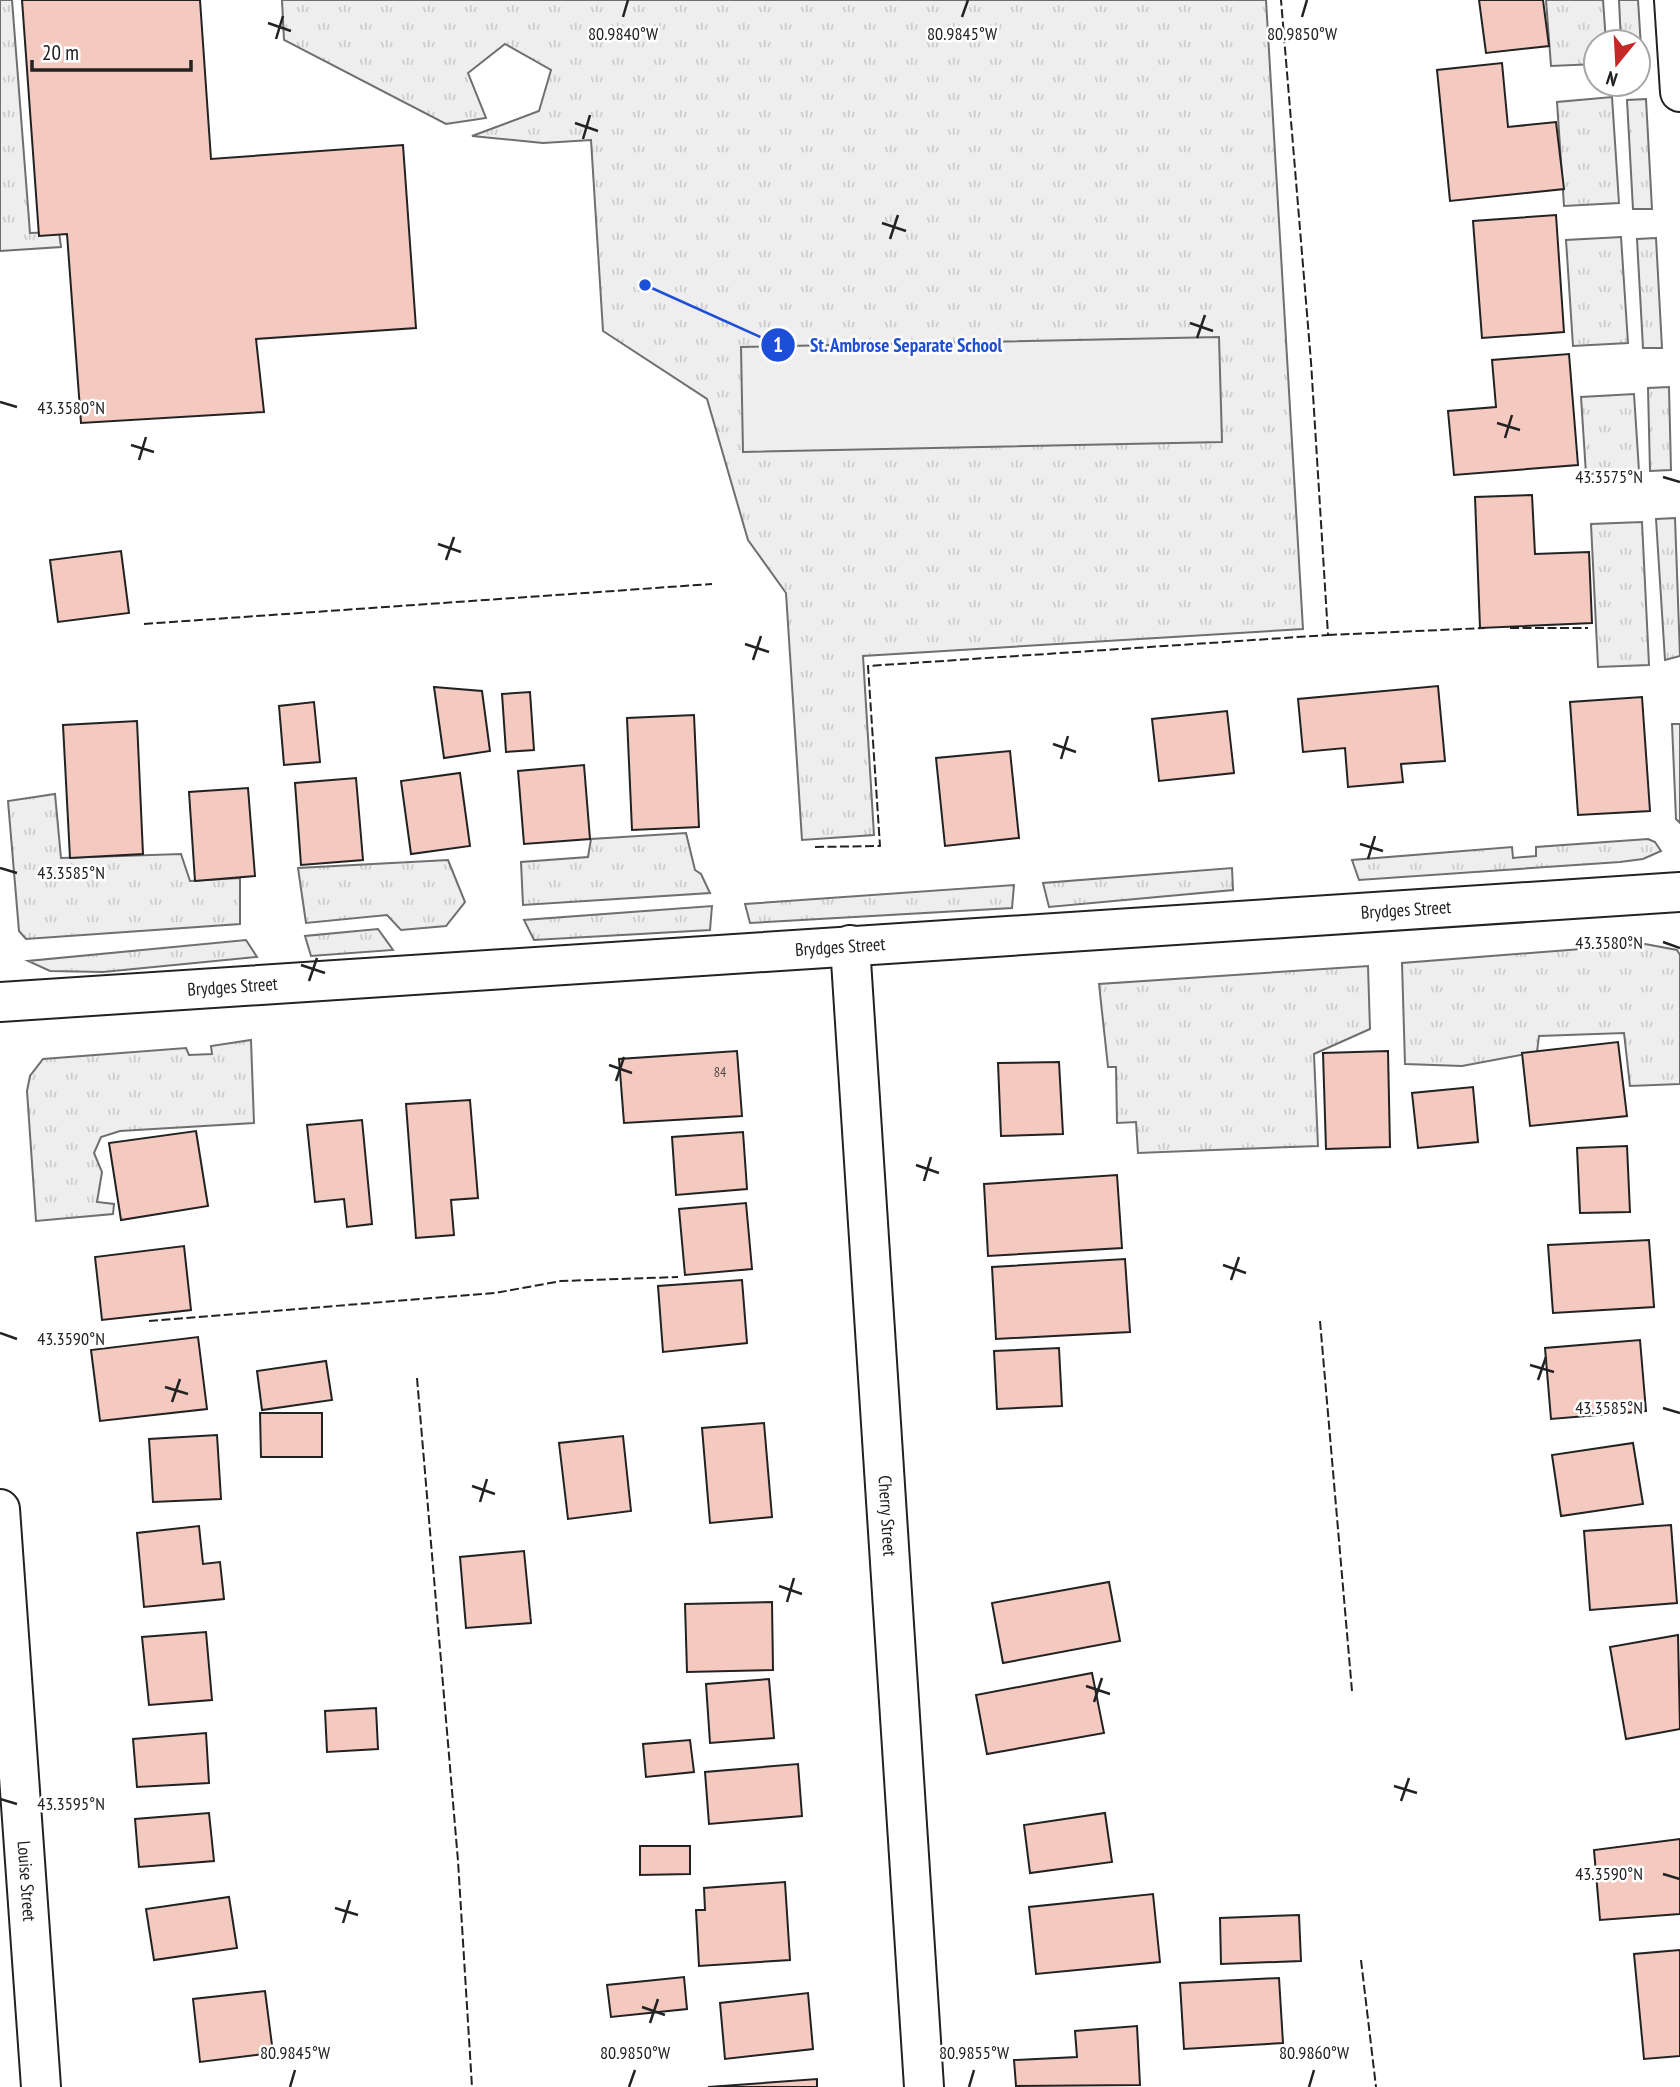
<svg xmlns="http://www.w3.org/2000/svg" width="1680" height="2087" font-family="'PT Sans Narrow',sans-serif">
	<defs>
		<pattern id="grass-tufts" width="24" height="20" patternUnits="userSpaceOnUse" patternTransform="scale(1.75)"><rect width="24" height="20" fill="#eee"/><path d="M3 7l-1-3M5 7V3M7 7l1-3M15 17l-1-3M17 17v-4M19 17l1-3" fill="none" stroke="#ccc"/></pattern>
	</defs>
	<rect width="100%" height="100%" fill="#fff"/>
	<path fill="url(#grass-tufts)" stroke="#6f6f6f" stroke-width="2" d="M0,0H12L30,233L59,232L61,247L0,251Z
		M282,0H1266L1303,629L863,656L874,835L802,840L786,593L748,540L707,399L603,331L591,140L543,143L472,136L539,111L551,70L505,44L468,73L486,118L446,124L284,40Z
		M1546,0H1603L1606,42H1596V64L1551,66Z
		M1619,0H1638L1642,63H1638V42H1621Z
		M1612,97L1619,203L1564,206L1557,102Z
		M1646,99L1652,209H1633L1627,100Z
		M1621,237L1628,343L1573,346L1566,240Z
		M1656,238L1662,348H1643L1637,239Z
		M1669,387L1671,470L1650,471L1648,388Z
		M1634,394L1639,471L1586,474L1581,397Z
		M1675,518L1680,656L1665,660L1656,519Z
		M1642,522L1649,665L1598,667L1591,524Z
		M1672,724H1680V823L1676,819Z
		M55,794L61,858L181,854L190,881L240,878V924L26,939L19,931L8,801Z
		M686,833L695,870L701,874L710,893L523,905L521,862L588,857L591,839Z
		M1648,839L1655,842L1661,851L1643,859L1620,862L1359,880L1352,860L1512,847L1513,858L1536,856V847Z
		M448,860L465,902L446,926L401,930L387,915L306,923L298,868Z
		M1232,868L1233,890L1049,907L1043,883Z
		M1014,885L1012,908L750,923L745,904Z
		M712,906L710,930L534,940L524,920Z
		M378,929L393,950L311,956L305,936Z
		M246,940L257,957L103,972L50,971L28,961Z
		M1645,944L1677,950L1680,955V1084L1630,1086L1624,1033L1539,1036L1537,1052L1462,1066L1405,1064L1402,963Z
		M1368,966L1370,1029L1314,1054L1318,1146L1138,1153L1136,1122L1117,1123L1116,1067H1108L1099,984Z
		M251,1040L254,1123L120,1131L101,1137L94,1153L102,1172L97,1202L114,1204L113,1214L36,1221L27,1091L30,1076L43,1059L186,1048L189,1055L212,1054L211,1046Z"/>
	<path fill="#eee" stroke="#6f6f6f" stroke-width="2" d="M1219,337L1222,442L743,452L741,347Z"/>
	<path fill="#f3c9c0" stroke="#222" stroke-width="2" d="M22,0H200L211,159L403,145L416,328L256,339L264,412L81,423L67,234L39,236Z
		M1479,0H1543L1549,46L1486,53Z
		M1502,63L1508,127L1556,122L1564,189L1450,201L1437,70Z
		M1556,215L1564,332L1482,338L1473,221Z
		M1569,354L1578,465L1454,475L1448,411L1496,407L1492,360Z
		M1532,495L1535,554L1589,552L1592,623L1480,628L1475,497Z
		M121,551L129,613L58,622L50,560Z
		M1438,686L1445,761L1401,764L1403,782L1348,787L1345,748L1303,752L1298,699Z
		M434,687L482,691L490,751L444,758Z
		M530,692L534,750L506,752L502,694Z
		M1642,697L1650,811L1578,815L1570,702Z
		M314,702L320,762L284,765L279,706Z
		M1227,711L1234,773L1159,781L1152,719Z
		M694,715L699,827L632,830L627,718Z
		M137,721L143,854L70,858L63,725Z
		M1010,751L1019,838L945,846L936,758Z
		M584,765L590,839L524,844L518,771Z
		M460,773L470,846L411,854L401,781Z
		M356,778L363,860L301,865L295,783Z
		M248,788L255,876L195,881L189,792Z
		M1618,1042L1627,1116L1530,1126L1522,1053Z
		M737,1051L742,1116L624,1123L619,1059Z
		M1388,1051L1390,1147L1326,1149L1323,1053Z
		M1059,1062L1063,1134L1001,1136L998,1063Z
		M1473,1087L1478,1142L1418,1148L1412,1093Z
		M470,1100L478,1198L451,1200L454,1235L416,1238L406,1104Z
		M362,1120L372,1224L347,1227L344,1199L315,1202L307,1125Z
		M196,1131L208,1206L121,1220L109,1143Z
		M743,1132L747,1189L676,1195L672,1137Z
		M1627,1146L1630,1212L1580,1213L1577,1148Z
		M1117,1175L1122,1248L988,1256L984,1184Z
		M746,1203L752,1269L685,1275L679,1209Z
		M1649,1240L1654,1307L1553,1313L1548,1245Z
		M184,1246L191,1310L102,1320L95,1257Z
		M1125,1259L1130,1332L996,1339L992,1267Z
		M742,1280L747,1343L663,1352L658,1286Z
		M198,1337L207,1409L100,1421L91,1350Z
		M1640,1340L1646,1411L1551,1419L1545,1348Z
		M1059,1348L1062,1406L997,1409L994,1351Z
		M326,1361L332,1400L262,1410L257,1371Z
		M260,1413H322V1457H261Z
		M764,1423L772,1517L710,1523L702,1428Z
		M217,1435L221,1499L153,1502L149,1439Z
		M623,1436L631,1511L568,1519L559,1443Z
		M1633,1443L1643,1504L1561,1516L1552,1455Z
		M1671,1525L1677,1603L1590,1610L1584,1531Z
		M199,1526L203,1564L220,1562L224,1599L144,1607L137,1533Z
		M524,1551L531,1623L466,1628L460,1557Z
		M1109,1582L1120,1641L1003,1663L992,1603Z
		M772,1602L773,1670L687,1672L685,1604Z
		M206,1632L212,1700L149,1705L142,1637Z
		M1678,1635L1680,1729L1626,1739L1610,1647Z
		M1092,1673L1104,1733L987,1754L976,1695Z
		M769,1679L774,1738L710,1743L706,1684Z
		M376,1708L378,1749L327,1752L325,1711Z
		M206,1733L209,1783L137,1787L133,1739Z
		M690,1740L694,1772L646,1777L643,1744Z
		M798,1764L802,1816L709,1824L705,1772Z
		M209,1813L214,1861L139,1867L135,1819Z
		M1105,1813L1112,1862L1030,1873L1024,1825Z
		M1680,1839V1914L1600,1920L1594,1850Z
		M640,1846H690V1874L640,1875Z
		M785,1882L790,1960L699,1966L696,1910H705L704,1888Z
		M1153,1894L1160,1962L1036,1974L1029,1907Z
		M229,1897L237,1948L154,1960L146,1909Z
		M1299,1915L1301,1961L1221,1964L1220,1918Z
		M1680,1950V2056L1644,2059L1634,1954Z
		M684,1977L687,2009L611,2017L607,1985Z
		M1279,1978L1283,2043L1184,2049L1180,1983Z
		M265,1991L273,2053L200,2062L193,1999Z
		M808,1993L813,2049L725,2059L720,2003Z
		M1137,2026L1140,2085L1016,2086L1014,2060L1077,2057L1075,2031Z
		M817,2079V2087H708Z"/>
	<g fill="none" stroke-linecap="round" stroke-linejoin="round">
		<g stroke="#222" stroke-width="42">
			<g id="minor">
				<path d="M1674,0L1680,92"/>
				<path id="s1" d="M850,945L924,2087"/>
				<path id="s2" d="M0,1002L1680,892"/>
				<path id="s3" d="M0,1509L41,2087"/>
			</g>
		</g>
		<use href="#minor" stroke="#fff" stroke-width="38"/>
		<path stroke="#222" stroke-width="2" stroke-dasharray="9 3.5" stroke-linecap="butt" d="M144,624L712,584
			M1510,628H1588
			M1328,635L1485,628
			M815,847L880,846L868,666L1328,635L1311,362L1281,0
			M149,1321L495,1293L561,1281L678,1277
			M1320,1321L1352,1691
			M417,1378L458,1861L472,2087
			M1361,1960L1376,2087"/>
	</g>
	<path fill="none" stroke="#222" stroke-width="2.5" d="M623,17L628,0M962,17L968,0M1302,17L1307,0M268,23L291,31M276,39L283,16M575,123L598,131M583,139L590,115M882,223L906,231M890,239L898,215M1190,323L1213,331M1197,338L1205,315M0,402L17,407M1497,423L1520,430M1505,438L1512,415M131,445L154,452M139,460L146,437M1663,477L1680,482M438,544L461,552M446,560L454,537M745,644L769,652M753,660L761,636M1053,744L1076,752M1061,759L1068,736M1360,844L1383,851M1368,859L1375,836M0,868L17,873M1663,942L1680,948M301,965L325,973M309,981L317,958M609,1065L632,1073M616,1081L624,1057M916,1165L939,1173M924,1181L931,1157M1223,1265L1246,1273M1231,1280L1239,1257M0,1333L17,1339M1530,1365L1554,1372M1538,1380L1546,1357M165,1387L188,1394M172,1402L180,1379M1663,1408L1680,1413M472,1486L495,1494M480,1502L487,1479M779,1586L802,1594M787,1602L794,1578M1086,1686L1110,1694M1094,1702L1102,1678M1394,1786L1417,1793M0,1799L17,1804M1401,1801L1409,1778M1663,1874L1680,1879M335,1908L358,1915M343,1923L350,1900M642,2007L665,2015M650,2023L658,1999M290,2087L295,2070M629,2087L635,2070M969,2087L974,2070M1309,2087L1314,2070"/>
	<g text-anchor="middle" stroke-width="5" stroke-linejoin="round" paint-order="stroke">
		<g font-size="14" fill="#564c4a">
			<text x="720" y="1077">84</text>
		</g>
		<g font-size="18" fill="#222" stroke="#fff">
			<text dy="6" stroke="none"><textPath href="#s2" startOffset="1409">Brydges Street</textPath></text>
			<text dy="6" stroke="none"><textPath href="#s2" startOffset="842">Brydges Street</textPath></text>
			<text dy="6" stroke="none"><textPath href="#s2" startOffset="233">Brydges Street</textPath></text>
			<text dy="6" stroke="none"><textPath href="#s1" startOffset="572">Cherry Street</textPath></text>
			<text dy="6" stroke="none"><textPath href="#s3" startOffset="373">Louise Street</textPath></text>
		</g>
	</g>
	<g font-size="18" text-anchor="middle" fill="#222" stroke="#fff" stroke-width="5" stroke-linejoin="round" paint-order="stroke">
		<text x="623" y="40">80.9840°W</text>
		<text x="962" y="40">80.9845°W</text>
		<text x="1302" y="40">80.9850°W</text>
		<text x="71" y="414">43.3580°N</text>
		<text x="1609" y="483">43.3575°N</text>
		<text x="71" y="879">43.3585°N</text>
		<text x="1609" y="949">43.3580°N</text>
		<text x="71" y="1345">43.3590°N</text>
		<text x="1609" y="1414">43.3585°N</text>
		<text x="71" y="1810">43.3595°N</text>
		<text x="1609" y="1880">43.3590°N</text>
		<text x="295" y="2059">80.9845°W</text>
		<text x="635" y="2059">80.9850°W</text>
		<text x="974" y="2059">80.9855°W</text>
		<text x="1314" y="2059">80.9860°W</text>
	</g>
	<path fill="none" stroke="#1d4ed8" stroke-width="2.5" d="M645 285L778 345"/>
	<g fill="#1d4ed8" stroke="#fff" stroke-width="2.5">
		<circle cx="645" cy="285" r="7"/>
		<circle cx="778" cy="345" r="18"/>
	</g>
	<g font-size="21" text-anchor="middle" font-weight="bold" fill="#fff">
		<text x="778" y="352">1</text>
	</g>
	<g font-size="19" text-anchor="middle" font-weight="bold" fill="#1d4ed8" stroke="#fff" stroke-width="5" stroke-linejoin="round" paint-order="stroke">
		<text x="906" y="352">St. Ambrose Separate School</text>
	</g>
	<g transform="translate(1617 63) rotate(198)"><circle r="33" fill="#ffffff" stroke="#a7a7a7" stroke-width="2"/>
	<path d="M0-5L12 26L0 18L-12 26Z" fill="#c62828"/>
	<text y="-10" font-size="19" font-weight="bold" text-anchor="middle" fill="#222222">N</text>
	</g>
	<path d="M32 60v10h159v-10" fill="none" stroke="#222222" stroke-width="3.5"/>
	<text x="42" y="60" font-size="21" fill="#222222" stroke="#ffffff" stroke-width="5" paint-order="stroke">20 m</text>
</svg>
